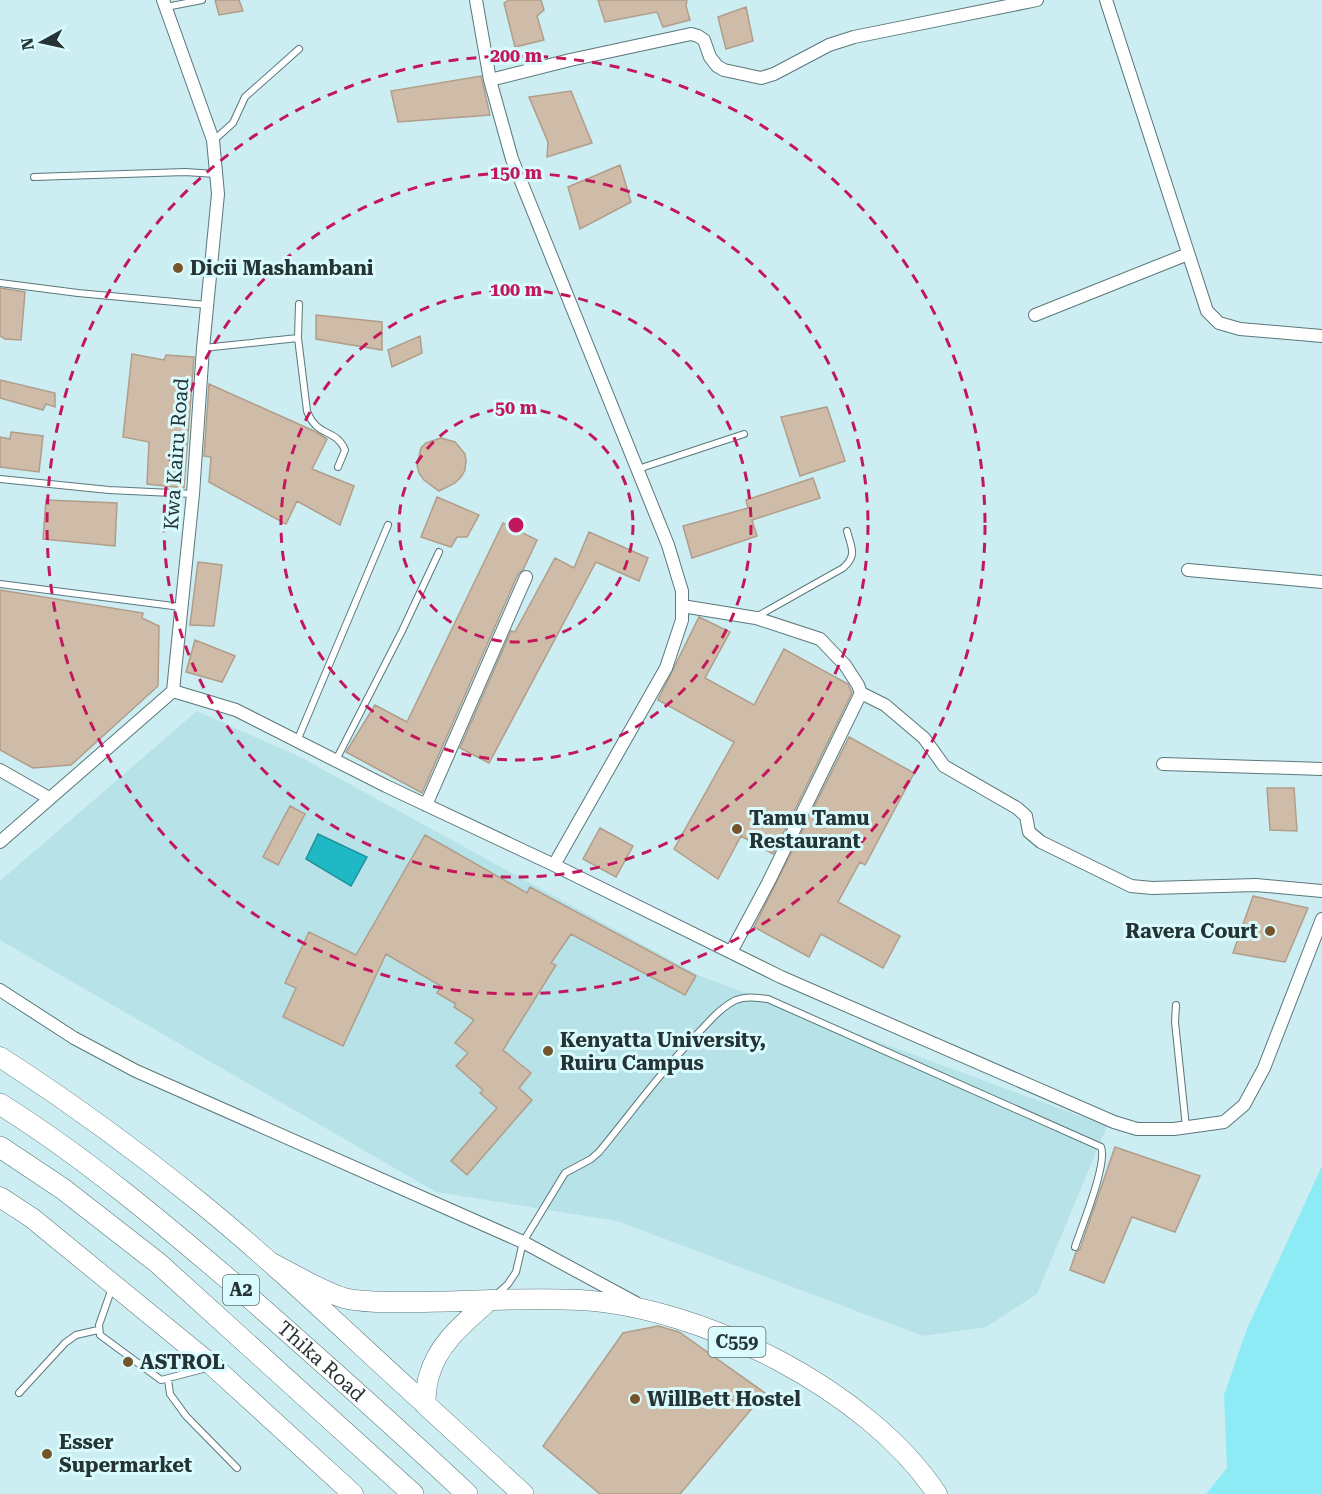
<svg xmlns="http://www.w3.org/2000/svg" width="1322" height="1494" font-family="'Roboto Serif',serif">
	<rect width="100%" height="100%" fill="#ccedf1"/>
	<path fill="#b7e2e7" d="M197,711L302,758L700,976L1107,1126L1037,1294L986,1327L923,1336L617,1221L436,1192L0,940V881Z"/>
	<path fill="#8cebf4" d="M1322,1166V1494H1206L1227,1468L1224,1395L1247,1329Z"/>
	<path fill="#1fb9c6" stroke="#21919a" stroke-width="1.5" d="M318,834L367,857L351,886L306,859Z"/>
	<path fill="#cfbca8" stroke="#b09d8a" stroke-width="1.5" d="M215,0H239L243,11L219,15Z
		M509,0H541L544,10L537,16L544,40L515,47L504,3Z
		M598,0H687L686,6L690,20L663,27L657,12L605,22Z
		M746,7L753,41L726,49L718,17Z
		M481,76L490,115L398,122L391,91Z
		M571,91L592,143L547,157L548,142L529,97Z
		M620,165L631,202L580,229L568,187Z
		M0,288L25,292L21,340L5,339L0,336Z
		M316,315L382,322V350L316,339Z
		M420,336L422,353L392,367L388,350Z
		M132,354L164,360L166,355L194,357L184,488L147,484L149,442L123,437Z
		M0,380L55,393V407L46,404L43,410L0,398Z
		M209,384L314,431L327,439L312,469L354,486L340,525L297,501L286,524L209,482L211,457L204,456Z
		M827,407L845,461L800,476L781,417Z
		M11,432L43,436L39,472L0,467V437L10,439Z
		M441,438L455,442L465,454L466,461L465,470L461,477L455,483L439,491L424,480L419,473L417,465L421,448L426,443Z
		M813,478L820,498L752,520L757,536L692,558L683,526L748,508L746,500Z
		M437,497L479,515L467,537H457L451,547L421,537Z
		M46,500L117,503L115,546L43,539Z
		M503,523L537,540L523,570L518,574L422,793L346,752L375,705L407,722Z
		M589,532L648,558L639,581L596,562L489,763L460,748L511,631L515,632L555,558L574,568Z
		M198,562L222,565L214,626L190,625Z
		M0,590L143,613L142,618L159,626L158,686L71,765L33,768L0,750Z
		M699,617L730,632L705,678L754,705L784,649L848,684L852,693L773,854L741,836L718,879L674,849L734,742L658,700Z
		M195,640L235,656L222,682L186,672Z
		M849,737L914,773L865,865L860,862L838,902L900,936L883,968L821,934L809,957L754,927Z
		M1267,788H1294L1297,831L1270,830Z
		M290,806L305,814L278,865L263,857Z
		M600,828L633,846L616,877L583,859Z
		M425,835L527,893L530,887L696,976L685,995L571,934L551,963L556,965L503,1050L531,1073L519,1088L532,1100L467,1175L451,1161L497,1108L480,1093L483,1090L456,1066L468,1053L455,1043L474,1020L454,1007L456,1004L437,993L441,986L386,954L343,1046L283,1017L296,988L285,983L309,932L356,955Z
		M1253,896L1308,908L1285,962L1233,953Z
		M1115,1147L1200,1176L1175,1232L1132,1217L1104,1283L1070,1270L1076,1252L1080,1249Z
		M658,1326L679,1332L765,1393L680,1494H600L543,1446L623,1333Z"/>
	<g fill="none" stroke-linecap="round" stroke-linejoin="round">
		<g stroke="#59787b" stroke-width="8">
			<path id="service" d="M166,7L202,0
				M214,140L233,123L245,97L299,49
				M34,177L185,172L216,174
				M0,283L78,293L207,305
				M298,338L299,304
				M203,348L298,338L307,411C317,438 336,428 345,450L338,467
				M638,469L744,434
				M0,479L109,490L193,494
				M0,584L181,607
				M756,617L843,568C858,555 851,547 847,531
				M297,741L388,525
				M336,760L402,631L439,552
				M1176,1005L1175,1022L1186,1127
				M112,1288L99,1325L100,1335L161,1380L207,1368
				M496,1295L508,1284L516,1272L523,1242L565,1173L591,1159L599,1152C632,1112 662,1070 698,1033C709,1022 721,1007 736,1000C747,996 757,998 768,999L1101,1147C1108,1163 1081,1228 1075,1247
				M168,1379L170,1394L186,1416L237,1468
				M19,1393L65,1343L76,1335L98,1330"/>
		</g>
		<g stroke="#59787b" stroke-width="14">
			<path id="minor" d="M476,0L490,80L512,159L668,545L682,591V620L666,668L554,865
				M1106,0L1207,311L1219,323L1240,329L1322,336
				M490,80L570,60L691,34L698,36L704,40L710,57L717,66L724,70L761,78L774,74L829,45L854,37L1037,0
				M1035,315L1188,254
				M1188,570L1322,582
				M682,606L756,618L820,639L845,665L858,685L861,693L768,883L731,952
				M173,691L236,710L386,786L554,865L781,977L1114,1122L1137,1129H1174L1224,1122L1244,1105L1264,1068L1322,919
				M861,693L885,705L924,738L944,766L1017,808L1026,816L1029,832L1041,842L1131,886L1152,888L1256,885L1322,891
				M1163,764L1322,769
				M0,770L49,798
				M426,805L526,577
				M0,842L173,691L193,494L203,348L218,194L213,140L163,0
				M0,990L74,1038L136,1071L523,1242L636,1303"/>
		</g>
		<g stroke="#59787b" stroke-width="21">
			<path id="primary" d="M0,1057C70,1102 137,1151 202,1204C279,1267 351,1337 425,1404
				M0,1197L32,1218L213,1366L353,1494
				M270,1262C291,1273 323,1292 344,1298C365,1303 390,1302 412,1302C468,1302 524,1297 580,1300C703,1307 868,1390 937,1494
				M425,1404C426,1395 426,1385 429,1376C438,1343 465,1322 490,1300"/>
		</g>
		<g stroke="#59787b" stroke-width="22">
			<g id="trunk">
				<path id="s1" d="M0,1104C86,1158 164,1224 241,1290C317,1357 393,1424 467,1494"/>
				<path d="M0,1147L63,1189L158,1263L413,1494"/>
				<path d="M425,1404L523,1494"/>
			</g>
		</g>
		<use href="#service" stroke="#fff" stroke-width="6"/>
		<use href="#minor" stroke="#fff" stroke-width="12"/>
		<use href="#primary" stroke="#fff" stroke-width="20"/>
		<use href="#trunk" stroke="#fff" stroke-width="21"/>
	</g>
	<g fill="none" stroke="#c2185b" stroke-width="3" stroke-dasharray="10 8">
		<circle cx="516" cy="525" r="117"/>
		<circle cx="516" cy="525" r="235"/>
		<circle cx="516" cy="525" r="352"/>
		<circle cx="516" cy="525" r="469"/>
	</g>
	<g fill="#76542b" stroke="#d9fbfe" stroke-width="2">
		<circle cx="178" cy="268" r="6"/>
		<circle cx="737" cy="829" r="6"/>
		<circle cx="1270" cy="931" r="6"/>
		<circle cx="548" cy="1051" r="6"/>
		<circle cx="128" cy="1362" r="6"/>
		<circle cx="635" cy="1399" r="6"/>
		<circle cx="47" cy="1454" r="6"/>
	</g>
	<g text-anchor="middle" stroke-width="6" stroke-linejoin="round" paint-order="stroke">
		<g fill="#d9fbfe" stroke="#5c6f71" stroke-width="1.5">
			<rect x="223" y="1275" width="36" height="30" rx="4.5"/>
			<rect x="708.5" y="1327" width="57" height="30" rx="4.5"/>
		</g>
		<g font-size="18" font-weight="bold" fill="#263334">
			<text x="241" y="1296">A2</text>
			<text x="737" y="1348">C559</text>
		</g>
		<g font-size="20" font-weight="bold" fill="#263334" stroke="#d9fbfe" text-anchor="start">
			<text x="190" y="275">Dicii Mashambani</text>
			<text x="749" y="825">Tamu Tamu<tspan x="749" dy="23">Restaurant</tspan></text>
			<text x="1258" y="938" text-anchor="end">Ravera Court</text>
			<text x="560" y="1047">Kenyatta University,<tspan x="560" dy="23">Ruiru Campus</tspan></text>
			<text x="140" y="1369">ASTROL</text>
			<text x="647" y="1406">WillBett Hostel</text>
			<text x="59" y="1449">Esser<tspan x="59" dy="23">Supermarket</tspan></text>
		</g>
		<g font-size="20" fill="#263334" stroke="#d9fbfe">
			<text transform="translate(176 454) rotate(-86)" y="7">Kwa Kairu Road</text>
			<text dy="7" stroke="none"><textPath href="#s1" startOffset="412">Thika Road</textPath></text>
		</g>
	</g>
	<circle cx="516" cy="525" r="9" fill="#c2185b" stroke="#d9fbfe" stroke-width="3"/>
	<g font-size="18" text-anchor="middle" font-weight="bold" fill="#c2185b" stroke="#d9fbfe" stroke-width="6" stroke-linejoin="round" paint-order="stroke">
		<text x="516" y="62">200 m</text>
		<text x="516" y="179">150 m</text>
		<text x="516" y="296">100 m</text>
		<text x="516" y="414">50 m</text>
	</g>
	<g transform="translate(42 42) rotate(262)" stroke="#d9fbfe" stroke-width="4.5" paint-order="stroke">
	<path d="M0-4.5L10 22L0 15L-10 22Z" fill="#263334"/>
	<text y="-9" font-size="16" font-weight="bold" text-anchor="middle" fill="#263334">N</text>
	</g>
</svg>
